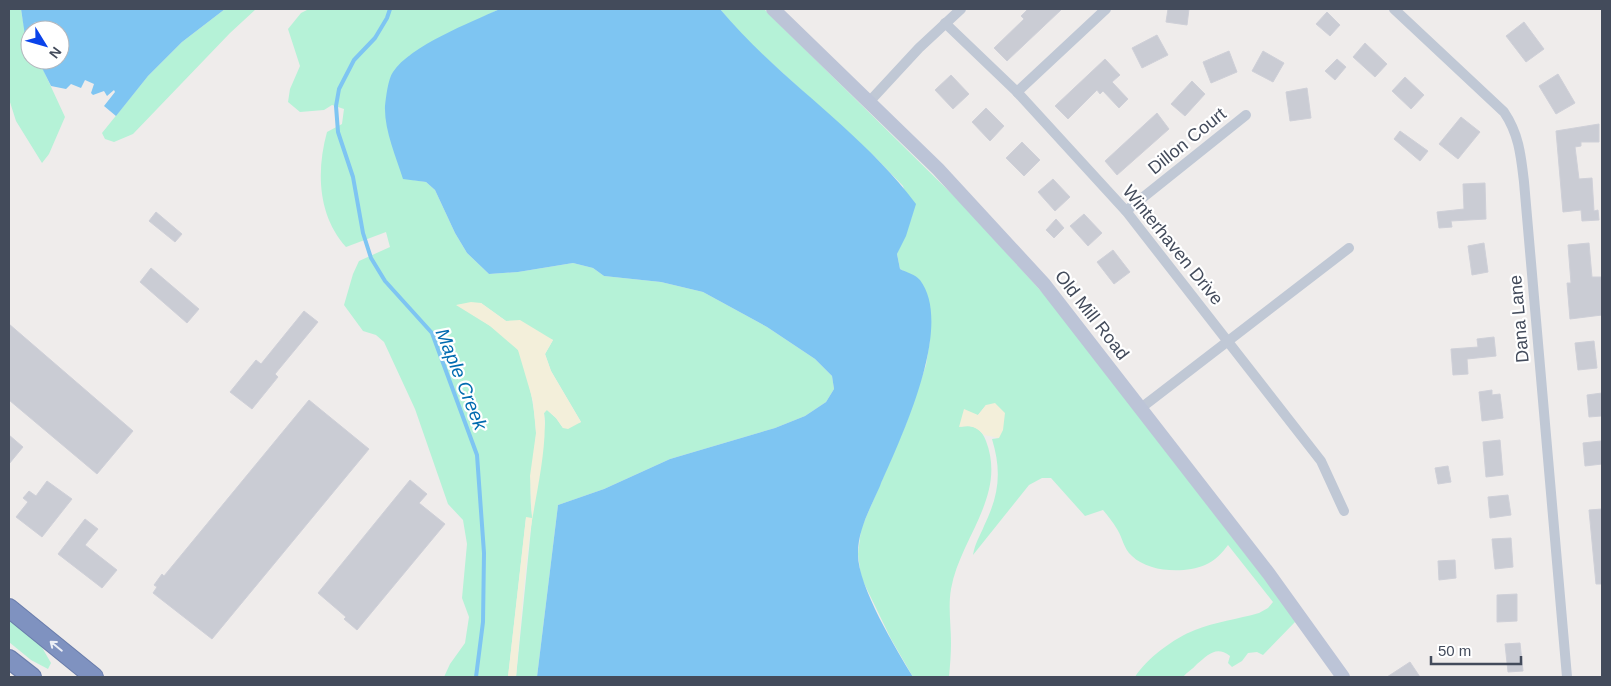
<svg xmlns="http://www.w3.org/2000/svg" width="1611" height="686" viewBox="0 0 1611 686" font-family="Arial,sans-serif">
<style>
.green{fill:#b5f2d7;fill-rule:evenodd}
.sand{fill:#f3efda}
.water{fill:#7ec5f2}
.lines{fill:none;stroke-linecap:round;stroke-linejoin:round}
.stream{stroke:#7ec5f2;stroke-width:4}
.building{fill:#caccd4;stroke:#cfd0d8}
.highway-casing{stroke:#6a7dab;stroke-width:20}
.street{stroke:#c0c8d5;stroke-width:10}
.secondary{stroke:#bcc4d7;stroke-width:14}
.highway{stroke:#7f92c0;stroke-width:18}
.oneway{stroke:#eceff6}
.labels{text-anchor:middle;stroke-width:4.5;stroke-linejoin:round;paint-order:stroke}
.street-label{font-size:18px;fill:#434b5b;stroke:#fff}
.water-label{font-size:19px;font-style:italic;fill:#016bb0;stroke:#fff}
</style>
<rect width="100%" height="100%" fill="#efeceb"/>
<g class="green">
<path d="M9,9h12c2,17 9,34 9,51h8l2,3 25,54 -16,37 -7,9 -26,-42 -7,-22z"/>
<path d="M225,9h31l-26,24 -97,101 -19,8 -9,-3 -3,-6 46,-57 34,-34z"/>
<path d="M309,9h191l-49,23 -42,24 4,124 13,2 9,8 20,43 12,20 22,21 29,-2 55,-9 20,5 11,8 57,6 42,10 64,35 48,32 17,17 2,13 -8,13 -21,14 -30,12 -105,31 -66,30 -46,16 -21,172h-21l16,-158 -6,-1 -18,159h-64l6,-13 15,-21 4,-26 -7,-19 5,-54 -4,-24 -15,-16 -33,-95 -31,-67 -8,-7 -13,-4 -19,-26 9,-31 6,-13 31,-14 -4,-15 -40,15c-28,-31 -30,-75 -19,-115l15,-8 2,-15 -12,-4 -8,5 -24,2 -12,-10 2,-13 10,-23 -12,-37 13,-16zM481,303l25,18 47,19 -8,14 6,17 30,51 -18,6 -7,-10 -10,-9 -2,4 1,10 -13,92c-4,-27 1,-52 4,-79 1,-16 -9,-73 -18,-86 -9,-14 -46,-36 -61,-45z"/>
<path d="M720,9h44l200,197 85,94 245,317 1,5 -32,33 -6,-3 -9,1 -6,8 -10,6 -4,-4 2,-7c-14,-11 -22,-1 -33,8 -4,5 -10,8 -14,13h-48c11,-18 39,-39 60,-47 20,-8 43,-11 64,-17l9,-5 5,-6 -45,-57c-6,8 -13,16 -23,20 -21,9 -57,7 -73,-9 -9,-8 -9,-18 -15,-27 -4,-7 -9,-13 -14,-19l-18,6 -34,-38h-9l-13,7 -56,70c2,-12 7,-19 11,-29 15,-31 18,-54 8,-87l7,-1 -13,-33 -8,10 -18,12c13,-3 21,1 26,14 21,55 -26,97 -35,148 -3,18 0,36 0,54 0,11 -1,23 -2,34h-36l-22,-38 -30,-62 -3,-23 3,-25 45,-105 20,-59 4,-25 -11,-61 -19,-10 -3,-15 15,-38 -9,-30 -29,-30 -131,-119z"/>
<path d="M9,617l31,27 11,19 -3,6 -17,-9 -22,-18z"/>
</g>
<g class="sand">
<path d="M471,302l10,1 25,18 14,-1 33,20 -8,14 6,17 30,51 -13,7 -5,-1 -7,-10 -9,-8 -3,3c4,33 -9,86 -14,120 -6,48 -10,96 -14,144h-8l18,-160 6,1 -2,-42 6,-43 -3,-32 -15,-51 -28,-24 -34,-21z"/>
<path d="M995,403l10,10 -2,17 -4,8 -15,-3c-8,-9 -14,-10 -25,-8l5,-18 14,6 8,-10z"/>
</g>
<g class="water">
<path d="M21,9h204l-43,33 -34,34 -32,40 -12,-10 11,-14 -1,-2 -7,6 -3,-5 -11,4 -2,-2 3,-9 -9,-4 -4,8 -10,-4 -5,5 -15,-3 -13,-26h22v-30h-30v18l-4,-6z"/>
<path d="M500,9h220c59,71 141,121 196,195l-10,32 -9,18 3,15c6,3 16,6 20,11 35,46 -20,160 -40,206 -9,21 -22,43 -22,67 -1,32 38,96 55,124h-376l21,-172 46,-16 66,-30 105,-31 30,-12 21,-14 8,-13 -2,-13 -17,-17 -48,-32 -64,-35 -42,-10 -57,-6 -11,-8 -20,-5 -55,9 -29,2 -22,-21 -12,-20 -20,-43 -9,-8 -23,-3c-7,-22 -19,-49 -18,-73 1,-9 3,-27 8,-34 17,-26 78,-50 107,-63z"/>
</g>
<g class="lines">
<path class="stream" d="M390,9l-3,9 -12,20 -21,22 -15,29 -3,17 2,26 15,45 10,56 8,25 14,23 47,52 45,122 7,98 -1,69 -7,55"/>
</g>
<g class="building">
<path d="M1028,9h34l-55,52 -13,-13 30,-29 -3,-3z"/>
<path d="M1168,9h21l-2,16 -21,-3z"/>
<path d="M1327,12l13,13 -10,11 -14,-12z"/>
<path d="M1524,22l20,27 -18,13 -20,-26z"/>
<path d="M1157,35l11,20 -26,13 -10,-20z"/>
<path d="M1365,43l22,21 -12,13 -22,-20z"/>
<path d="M1229,51l8,21 -26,11 -8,-21z"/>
<path d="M1263,51l21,12 -11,19 -21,-11z"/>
<path d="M1105,59l15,16 -8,7 16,17 -9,9 -16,-17 -3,3 -3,-4 -29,29 -13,-13z"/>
<path d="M1337,59l9,8 -11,13 -10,-9z"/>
<path d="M1558,74l17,29 -19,11 -17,-28z"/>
<path d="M951,75l18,19 -16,15 -18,-19z"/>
<path d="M1405,77l19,18 -13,14 -19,-18z"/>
<path d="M1192,81l13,13 -20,22 -14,-12z"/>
<path d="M1307,88l4,30 -21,3 -4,-29z"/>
<path d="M986,108l18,18 -14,15 -18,-19z"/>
<path d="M1157,113l12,16 -52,46 -12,-14z"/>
<path d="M1461,117l19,15 -22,27 -19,-15z"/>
<path d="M1599,124v18h-18v4l-6,1 4,32 13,-1 2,33 4,-1 1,10 -17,1 -1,-11 -18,2 -7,-81z"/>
<path d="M1400,131l28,20 -8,10 -26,-22z"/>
<path d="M1022,142l18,18 -16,16 -18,-18z"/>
<path d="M1053,179l17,18 -15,14 -17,-19z"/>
<path d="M1485,183l1,36 -35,2 1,6 -13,1 -2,-16 27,-3 -1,-25z"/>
<path d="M156,212l26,22 -7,8 -26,-21z"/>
<path d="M1084,214l18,19 -14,13 -18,-20z"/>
<path d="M1056,219l8,9 -10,10 -8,-8z"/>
<path d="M1484,243l4,29 -16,3 -4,-29z"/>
<path d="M1589,243l3,34h10v38l-32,4 -3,-36h4l-3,-38z"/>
<path d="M1113,250l17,22 -16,12 -17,-22z"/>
<path d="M151,268l48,41 -12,14 -47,-41z"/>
<path d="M304,311l14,11 -43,52 3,3 -26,32 -22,-17 26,-32 5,4z"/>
<path d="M9,324l124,107 -36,43 -88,-74z"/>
<path d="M1494,337l2,19 -29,3 1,15 -15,1 -2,-26 27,-2 -1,-8z"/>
<path d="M1594,341l3,27 -19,2 -3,-27z"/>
<path d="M1492,390v5l8,-1 3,24 -21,3 -3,-29z"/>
<path d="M1602,393l-1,23 -12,1 -2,-22z"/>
<path d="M309,400l60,49 -157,190 -59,-46 4,-6 -3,-2 8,-11 2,2z"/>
<path d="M9,435l14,12 -14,17z"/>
<path d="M1500,440l3,35 -17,2 -3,-35z"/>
<path d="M1601,441l1,23 -17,2 -2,-23z"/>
<path d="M1448,466l3,16 -13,2 -3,-16z"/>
<path d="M410,480l17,14 -8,9 26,21 -88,106 -13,-11 2,-2 -28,-24z"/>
<path d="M47,481l25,18 -30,38 -26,-20 12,-15 -5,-4 6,-7 7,5z"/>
<path d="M1508,495l3,20 -21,3 -2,-21z"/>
<path d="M1602,509v75h-6l-7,-74z"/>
<path d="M85,519l13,10 -13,16 32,25 -15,18 -44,-34z"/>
<path d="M1511,538l2,29 -18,2 -3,-30z"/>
<path d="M1455,560l1,18 -17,2 -1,-19z"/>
<path d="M1517,594v27l-20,1v-27z"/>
<path d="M1520,643l3,28 -15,1 -3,-28z"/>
<path d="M1410,662l10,15h-33z"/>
</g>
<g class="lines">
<g class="highway-casing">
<g id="highway">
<path d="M9,608l85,69"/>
<path d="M9,659l23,18"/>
</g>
</g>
<g class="street">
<path d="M1394,9l110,103c15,22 17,44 20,70l43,495"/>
<path d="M945,23l72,69 109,119 195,250 23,50"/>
<path d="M1017,92l89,-83"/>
<path d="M869,102l50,-54 42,-39"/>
<path d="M1126,211l120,-96"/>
<path d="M1141,408l208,-160"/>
</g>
<path class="secondary" d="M773,9l165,160 106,115 225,290 74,103"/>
<use href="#highway" class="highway"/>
</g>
<defs><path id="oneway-shaft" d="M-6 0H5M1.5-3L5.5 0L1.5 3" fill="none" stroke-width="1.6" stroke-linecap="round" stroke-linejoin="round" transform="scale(1.25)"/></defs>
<use class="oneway" href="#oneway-shaft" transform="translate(56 646) rotate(-141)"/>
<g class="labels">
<g class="street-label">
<text transform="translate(1187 141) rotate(-39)" y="6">Dillon Court</text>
<text transform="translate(1173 245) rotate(51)" y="6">Winterhaven Drive</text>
<text transform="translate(1092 315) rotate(52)" y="6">Old Mill Road</text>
<text transform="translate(1519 319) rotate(-95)" y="6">Dana Lane</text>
</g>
<g class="water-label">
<text transform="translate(462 379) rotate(68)" y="7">Maple Creek</text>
</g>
</g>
<rect width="1611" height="686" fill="none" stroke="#434b5b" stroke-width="20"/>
<g transform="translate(45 45) rotate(127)"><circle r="24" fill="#ffffff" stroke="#b4b7bd"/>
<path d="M0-4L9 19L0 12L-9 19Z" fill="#0a43ea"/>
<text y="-8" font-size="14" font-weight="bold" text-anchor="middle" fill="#434b5b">N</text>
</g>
<path d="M1431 656v8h90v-8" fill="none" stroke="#434b5b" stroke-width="2.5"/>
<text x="1438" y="656" font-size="15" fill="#434b5b" stroke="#ffffff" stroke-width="4" paint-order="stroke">50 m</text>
</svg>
